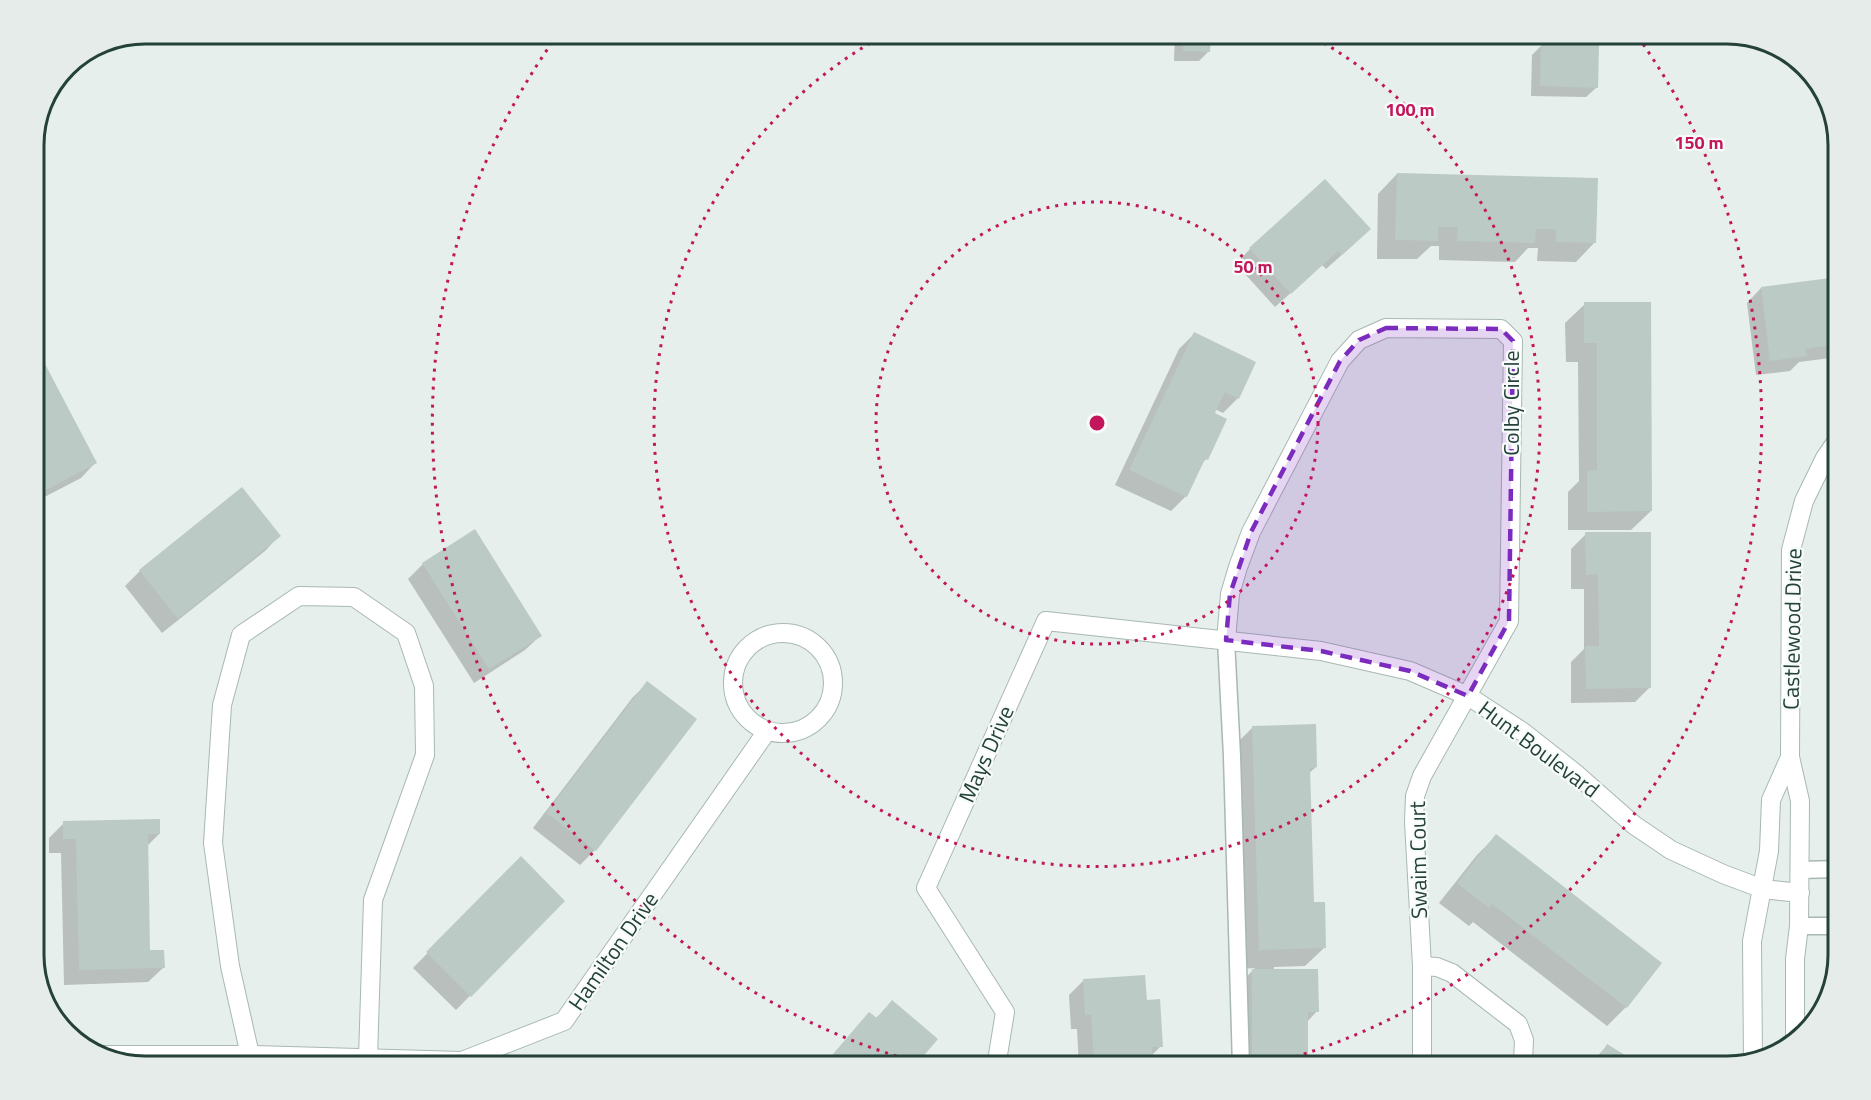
<svg xmlns="http://www.w3.org/2000/svg" width="1871" height="1100" viewBox="0 0 1871 1100" font-family="'Titillium Web',sans-serif">
<style>
.shadow{fill:#0003}
.building{fill:#bbcac4}
.lines{fill:none;stroke-linecap:round;stroke-linejoin:round}
.service-casing{stroke:#a8b8b2;stroke-width:19}
.minor-casing{stroke:#a8b8b2;stroke-width:20}
.service{stroke:#fff;stroke-width:16}
.minor{stroke:#fff;stroke-width:18}
.marked{fill:#7b2cbf;fill-opacity:0.2;stroke:#7b2cbf;stroke-width:4.5;stroke-dasharray:12 8;stroke-linejoin:round}
.ring{fill:none;stroke:#c2185b;stroke-width:3;stroke-dasharray:3 6}
.labels{text-anchor:middle;stroke-width:4.5;stroke-linejoin:round;paint-order:stroke}
.street-label{font-size:22px;fill:#24423a;stroke:#f7fbf9}
.rim{fill:none;stroke:#24423a;stroke-width:3}
.centre{fill:#c2185b;stroke:#f7fbf9;stroke-width:3}
.ring-label{font-size:18px;text-anchor:middle;font-weight:bold;fill:#c2185b;stroke:#f7fbf9;stroke-width:4.5;stroke-linejoin:round;paint-order:stroke}
</style>
<rect width="100%" height="100%" fill="#e6efeb"/>
<g class="shadow">
<path d="M1175,33h35l-1,18 -10,10h-25z"/>
<path d="M1542,45l54,43 -10,9 -55,-1 1,-41z"/>
<path d="M1397,174l200,5 -2,63 -19,20 -39,-1 1,-13h-10l-13,14 -76,-2v-14h-8l-14,13h-40l1,-65z"/>
<path d="M1354,244l-28,25 -4,-4 -47,42 -39,-43 14,-15z"/>
<path d="M1838,279v78l-39,5 -9,9 -34,4 -9,-72 14,-15z"/>
<path d="M1585,304l66,207 -20,19h-63v-38l11,-11 -1,-119h-12l-1,-39z"/>
<path d="M1194,334l60,29 -16,35 -15,15 -8,-4 -9,50 -6,7 -14,30 -15,15 -56,-26 64,-136z"/>
<path d="M33,344l62,119 -14,15 -48,25z"/>
<path d="M1586,534l64,153 -15,15 -64,1v-41l13,-13v-60h-13v-40z"/>
<path d="M279,536l-14,15 -103,82 -37,-47 15,-15z"/>
<path d="M423,564l117,72 -15,14 -51,33 -66,-104z"/>
<path d="M648,683l-53,167 -15,15 -47,-37 100,-131z"/>
<path d="M1252,728l64,39 -8,7 4,130 13,43 -20,19 -31,1v3l43,41 -10,11v45h-73v-77l21,-22 -15,1 -7,-222z"/>
<path d="M64,823l95,11 -12,12 2,106 14,16 -15,14 -84,3 -3,-132h-12v-15z"/>
<path d="M1496,836l130,171 -19,19 -134,-104 -4,4 -30,-23 38,-48z"/>
<path d="M521,858l42,43 -107,109 -43,-42z"/>
<path d="M1084,980l61,22 16,44 -10,10 1,11h-73l-2,-38h-6l-2,-34z"/>
<path d="M892,1002l20,65h-90l47,-53 6,5z"/>
<path d="M1608,1045l33,22h-54z"/>
</g>
<g class="building">
<path d="M1184,33h27l-1,19 -27,-1z"/>
<path d="M1541,43l58,2 -1,43 -58,-2z"/>
<path d="M1397,173l201,5 -2,65 -40,-1v-13h-20l-1,14 -78,-2 1,-14h-20v14l-43,-1z"/>
<path d="M1325,179l46,50 -29,26 -4,-4 -47,43 -42,-46z"/>
<path d="M1838,277v67l-33,5 2,7 -37,5 -9,-74z"/>
<path d="M1584,302h67l1,209 -65,1v-41l10,-1v-127h-13z"/>
<path d="M1194,332l62,30 -17,37 -14,-7 -10,21 12,6 -19,41 -3,-1 -18,38 -58,-27z"/>
<path d="M33,341l64,122 -51,27 -13,-24z"/>
<path d="M242,487l39,49 -103,83 -39,-49z"/>
<path d="M475,529l67,107 -53,33 -67,-106z"/>
<path d="M1585,532h66v156l-65,1 -1,-43h14l-1,-72 -12,1z"/>
<path d="M647,681l50,38 -101,132 -50,-38z"/>
<path d="M1316,724l1,43 -7,1 4,134h11l1,46 -67,2 -7,-224z"/>
<path d="M160,819v15h-12l2,116h14l1,18 -86,2 -3,-131h-13v-18z"/>
<path d="M1496,834l166,129 -35,45 -135,-104 -3,4 -32,-25z"/>
<path d="M521,856l44,45 -94,96 -45,-45z"/>
<path d="M1252,969h66l1,43h-11v55h-56z"/>
<path d="M1145,975l2,25 13,-1 3,48h-11l1,20h-59l-3,-52h-6l-2,-36z"/>
<path d="M892,1000l46,39 -24,28h-92l47,-55 8,6z"/>
<path d="M1607,1044l37,23h-51z"/>
</g>
<g class="lines">
<g class="service-casing">
<g id="service">
<path d="M1226,640l6,116 9,311"/>
<path d="M1800,870l38,-1"/>
<path d="M1799,926h39"/>
</g>
</g>
<g class="minor-casing">
<g id="minor">
<circle cx="783" cy="683" r="50"/>
<path d="M1226,640l4,-46 8,-27 13,-35 89,-171 19,-21 27,-12 115,1 12,12 -4,280 -87,155 -7,20 -1,26 8,144v101"/>
<path d="M1422,966l15,1 15,6 66,51 6,16 -1,21 -4,6"/>
<path d="M1795,1039v-80l4,-33 1,-125 -10,-44 1,-207 13,-49 21,-43 13,-19"/>
<path d="M100,1055h150l212,6 102,-40 203,-290"/>
<path d="M250,1055l-20,-89 -17,-123 9,-138 19,-70 58,-39 55,1 52,36 18,53 1,69 -52,145 -5,158"/>
<path d="M1753,1060l-1,-119 17,-90 2,-51 19,-43"/>
<path d="M996,1067l9,-55 -79,-124 120,-267 275,30 89,20 58,25 55,36 52,41 59,52 37,25 52,24 40,15 37,4"/>
</g>
</g>
<use href="#service" class="service"/>
<use href="#minor" class="minor"/>
</g>
<path class="marked" d="M1386,328l115,1 12,12 -4,280 -41,75 -58,-25 -89,-20 -95,-11 4,-46 21,-62 89,-171 19,-21z"/>
<g class="ring">
<circle cx="1097" cy="423" r="221"/>
<path d="M1308 34A443 443 0 1 1 886 34"/>
<path d="M931 1066A664 664 0 0 1 556 37M1638 37A664 664 0 0 1 1263 1066"/>
</g>
<g class="labels">
<g class="street-label">
<text transform="translate(1511 403) rotate(-90)" y="8">Colby Circle</text>
<text transform="translate(1792 629) rotate(-89)" y="8">Castlewood Drive</text>
<text transform="translate(1539 749) rotate(37)" y="8">Hunt Boulevard</text>
<text transform="translate(986 754) rotate(-66)" y="8">Mays Drive</text>
<text transform="translate(1418 860) rotate(-91)" y="8">Swaim Court</text>
<text transform="translate(613 951) rotate(-55)" y="8">Hamilton Drive</text>
</g>
</g>
<path d="M0 0H1871V1100H0ZM145 44H1727A101 101 0 0 1 1828 145V955A101 101 0 0 1 1727 1056H145A101 101 0 0 1 44 955V145A101 101 0 0 1 145 44Z" fill="#e6ecea" fill-rule="evenodd"/>
<path class="rim" d="M145 44H1727A101 101 0 0 1 1828 145V955A101 101 0 0 1 1727 1056H145A101 101 0 0 1 44 955V145A101 101 0 0 1 145 44Z"/>
<circle cx="1097" cy="423" r="9" class="centre"/>
<g class="ring-label">
<text x="1410" y="116">100 m</text>
<text x="1699" y="149">150 m</text>
<text x="1253" y="273">50 m</text>
</g>
</svg>
